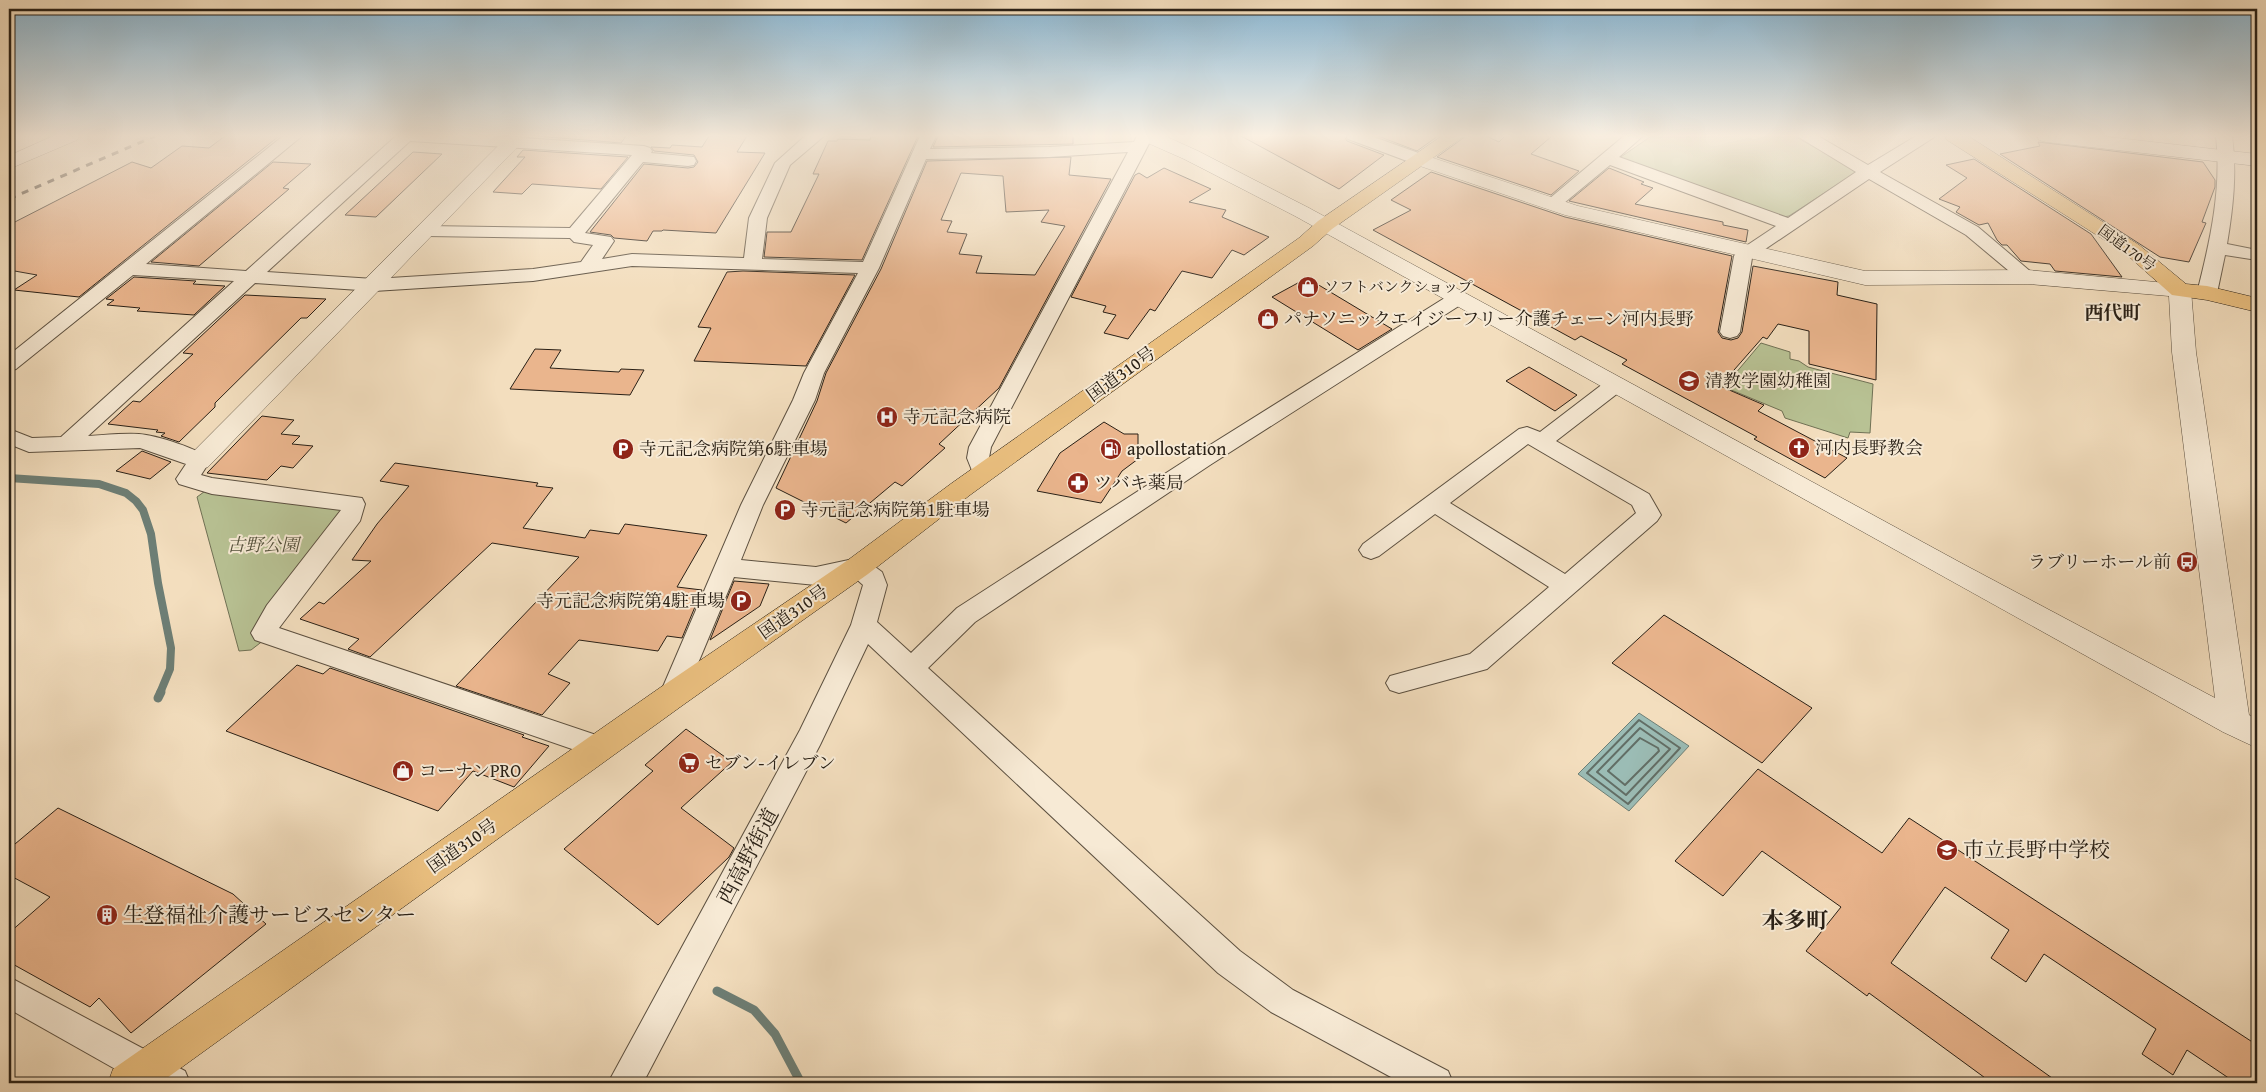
<svg xmlns="http://www.w3.org/2000/svg" width="2266" height="1092" viewBox="0 0 2266 1092" font-family="'Gentium Book Plus','Noto Serif JP',serif">
<style>
.green{fill:#b8c294;stroke:#707155}
.water{fill:#9bbcb5;stroke:#6d7e75}
.lines{fill:none;stroke-linecap:round;stroke-linejoin:round}
.shore{stroke:#626e66;stroke-width:2}
.stream-far1{stroke:#6d7e75;stroke-width:8}
.stream{stroke:#6d7e75;stroke-width:9}
.building{fill:#eab58d;stroke:#292016;fill-rule:evenodd}
.minor-casing{stroke:#5c5040;stroke-width:2}
.tertiary-casing{stroke:#5c5040;stroke-width:1}
.secondary-casing{stroke:#292016;stroke-width:1}
.trunk-casing{stroke:#292016;stroke-width:1}
.minor{fill:#f7ead5;fill-rule:evenodd}
.tertiary{fill:#f7ead5;fill-rule:evenodd}
.secondary{fill:#f7ead5;fill-rule:evenodd}
.trunk{fill:#eabf7f;fill-rule:evenodd}
.rail{stroke:#292016;stroke-width:3;stroke-dasharray:7 7;stroke-linecap:butt}
.labels{text-anchor:middle;stroke-width:4;stroke-linejoin:round;paint-order:stroke}
.far-street-label{font-size:15px;fill:#292016;stroke:#f7ead5}
.far-poi-label{font-size:15px;fill:#292016;stroke:#f7ead5;text-anchor:start}
.poi-label{font-size:18px;fill:#292016;stroke:#f7ead5;text-anchor:start}
.street-label{font-size:18px;fill:#292016;stroke:#f7ead5}
.park-label{font-size:18px;font-style:italic;fill:#54513c;stroke:#f7ead5}
.neighbourhood-label{font-size:19px;font-weight:bold;fill:#292016;stroke:#f7ead5}
.near-poi-label{font-size:21px;fill:#292016;stroke:#f7ead5;text-anchor:start}
.near-street-label{font-size:21px;fill:#292016;stroke:#f7ead5}
.near-neighbourhood-label{font-size:22px;font-weight:bold;fill:#292016;stroke:#f7ead5}
</style>
<rect width="100%" height="100%" fill="#f3debe"/>
<filter id="stains"><feTurbulence type="fractalNoise" baseFrequency=".004" numOctaves="4"/><feColorMatrix values="0 0 0 0 .2 0 0 0 0 .09 0 0 0 0 .02 0 0 0 .5 -.17"/></filter>
<radialGradient id="worn" r=".72"><stop offset=".6" stop-color="#630" stop-opacity="0"/><stop offset="1" stop-color="#630" stop-opacity=".3"/></radialGradient>
<g class="green">
<path d="M1794,136l64,35 -69,45 -6,1 -168,-56 35,-24z"/>
<path d="M1761,343l29,9v7l9,2 9,6 65,17 -3,49 -20,-1 -2,6 -63,-20 -3,-7 -58,-24z"/>
<path d="M212,486l142,18 -90,136 -13,10 -12,1 -42,-154z"/>
</g>
<path class="water" d="M1639,713l50,33 -60,65 -51,-37z"/>
<g class="lines">
<g class="shore">
<path d="M1639,720l41,28 -52,56 -41,-31z"/>
<path d="M1640,728l30,21 -44,46 -29,-23z"/>
<path d="M1640,738l18,10 1,3 -34,34 -17,-14z"/>
</g>
<path class="stream-far1" d="M9,478l90,6 27,9 10,8 7,9 8,24 7,49 13,65 -1,21 -10,24"/>
<g class="stream">
<path d="M158,698l3,-6"/>
<path d="M717,991l37,19 21,24 26,49"/>
</g>
</g>
<g class="building">
<path d="M225,136h54l-200,161 -65,-7 23,-15 -28,-5v-45l123,-63 19,6 31,-22 27,2z"/>
<path d="M536,136h90l-5,7z"/>
<path d="M709,136h38l-10,16 28,1 -49,80 -53,-3 -1,1h-9l-6,10 -33,-3 -3,-3 -21,-3 54,-68 44,4 6,-1 4,-5 -4,-7 -40,-4 -3,-4 19,1 2,-3 30,2z"/>
<path d="M871,136h47l-56,124 -98,-3 3,-25h24l28,-58h-6l15,-33h9l1,-2 32,1z"/>
<path d="M938,136h135v8l-140,3z"/>
<path d="M1241,136h103l3,5 37,14 -45,34z"/>
<path d="M1378,136h60l-21,15z"/>
<path d="M1466,136h20l13,6 6,-6h47l-21,18 48,17 -28,24 -114,-38z"/>
<path d="M2038,142l165,20 12,18v7l-13,35 4,1 -17,39 -29,-5 -160,-103 40,-8z"/>
<path d="M523,150l105,7 -27,32 -69,-5 -10,10 -29,-2 32,-35h-8z"/>
<path d="M413,152l29,2 -66,63 -31,-2z"/>
<path d="M1071,157l-2,18 42,4 -112,209 -60,56 6,4 -43,38 -7,-4 -49,41 -70,-35 41,-87 9,-28 55,-104 46,-108zM961,173l42,3 3,36 43,-2 -8,12 24,4 -30,49 -59,-2 6,-17 -23,-2 8,-20 -20,-2 5,-11 -11,-1z"/>
<path d="M1974,159l117,75 31,43 -67,-6 -5,-7 -29,-3 -14,-16h-5l-5,-5 -9,-17 -9,2 -23,-13 4,-5 -21,-8 28,-21 -21,-13z"/>
<path d="M273,162l38,2 -28,24 6,1 -90,77 -48,-4z"/>
<path d="M1164,168l47,21 -22,13 37,8 -4,7 47,20 -25,18 -12,-5 -20,28 -30,-7 -27,40 -5,-2 -22,30 -24,-6 12,-18 -13,-3 3,-6 -35,-9 64,-122 4,-2 8,5z"/>
<path d="M1609,168l35,14 -3,2 12,4 -18,16 88,18v3l25,5 -2,12 -177,-41z"/>
<path d="M1431,172l134,45 167,39 -14,76 4,6 9,2 7,-2 4,-6 11,-66 85,16 -1,13 40,9 -1,76 -67,-16v-33l-31,-7 -11,15 -4,-2 -43,49 44,19 -6,6 89,47 -22,20 -71,-39 3,-2 -135,-73 5,-4 -46,-24 -6,4 -202,-110 38,-20 -20,-10z"/>
<path d="M743,271l112,4 -49,91 -112,-5 17,-33 -13,-1 29,-55z"/>
<path d="M134,277l62,4 -3,3 32,2 -31,29 -57,-4 3,-3 -33,-3 7,-5 -8,-1z"/>
<path d="M1307,278l85,51 -34,21 -86,-53z"/>
<path d="M245,295l81,4 -19,19h-6l-86,85v4l-36,35 -18,-6 4,-3 -9,-1 2,-2 -50,-6 25,-23 7,1 53,-48 -10,-1z"/>
<path d="M535,349l26,1 -11,18 69,4 2,-3 23,1 -14,25 -120,-6z"/>
<path d="M1529,367l48,28 -22,16 -49,-30z"/>
<path d="M262,416l32,4 -13,14 19,2 -8,8 21,2 -20,22 -12,-2 -14,14 -60,-7z"/>
<path d="M1104,422l20,12h14v25l-16,12 -21,32 -64,-12 23,-38z"/>
<path d="M142,451l29,11 -21,17 -34,-8z"/>
<path d="M395,463l143,20 -2,3 17,2 -30,40 62,10 5,-8 29,4 6,-10 82,11 -30,52 25,3 -20,48 -15,-2 -9,15 -79,-11 -31,34 22,9 -28,32 -86,-29 123,-129 -87,-14 -122,114 -22,-8 11,-10 -59,-20 19,-17 5,2 47,-43 -19,-1 25,-36 32,-38 -29,-5z"/>
<path d="M734,581l35,3 -9,22 -50,34z"/>
<path d="M1664,615l148,93 -50,55 -150,-100z"/>
<path d="M297,665l26,9 7,-6 194,67 -2,2 27,9 -35,41 -41,-16 -35,40 -212,-80z"/>
<path d="M686,729l46,33 -51,46 53,40 -5,9 -71,68 -94,-76 89,-78 -8,-6z"/>
<path d="M1758,769l124,84 27,-35 348,227v38h-21l-49,-33 -14,25 -31,-21 14,-25 -112,-75 -18,28 -35,-24 18,-28 -64,-43 -54,76 168,120h-67l-123,-90 -2,3 -61,-45 35,-44 -79,-56 -39,45 -48,-35z"/>
<path d="M58,808l175,86 33,30 -135,109 -32,-35 -9,9 -81,-45v-29l41,-36 -41,-22v-26z"/>
</g>
<g class="lines">
<g class="minor-casing">
<g id="minor">
<path d="M283,136h19l-156,128 100,7 150,-135h96l152,10 6,2 2,3 -1,2 43,4 2,4 -2,4 -6,1 -45,-4 -58,71 26,4 3,4 -12,18 30,-5 112,4 5,-40 26,-55 30,-27h19l-34,29 -23,53 -5,41 101,3 57,-126h16l-6,13 119,-2 85,-5 3,-6h16l-162,311 -2,11 5,15 -3,5 -8,3 -8,-3 -8,-20 2,-11 159,-295 -79,5 -123,2 -47,109 -55,105 -9,27 -52,105 -22,55 75,7 42,-9 9,3 15,11 5,13 -10,37 34,31 46,-45 237,-153 257,-161 7,-2 7,2 3,4 -3,4 -255,163 -235,157 -47,46 312,283 53,39 155,81 5,12h-51l-131,-71 -53,-39 -350,-329 -48,101 -177,338h-35l192,-353 51,-105 12,-40 -9,-8 -38,8 -82,-8 -53,127 -9,3 -9,-3 -4,-8 82,-191 52,-105 11,-27 54,-100 -226,-7 -99,15 -159,10 -119,-8 -167,153c17,-1 34,-3 51,-2 15,1 64,15 71,27l-9,14 11,3 150,20 3,6 -5,17 -81,107 332,112 4,8 -4,8 -10,3 -346,-119 -4,-7 16,-28 74,-95 -129,-16 -33,-10 -3,-5 10,-15 -46,-16 -111,4 -20,-8v-15l23,9 29,-1 173,-156 -101,-6 -117,94 -7,2v-16zM410,141l222,14 -62,73 -143,-2 -6,1 -3,4 3,4 6,1 143,2 4,4 19,3 -12,17 -48,7 -159,10 -107,-7z"/>
<path d="M1346,136h25l56,20 2,4 -2,4h-12l-67,-25z"/>
<path d="M1624,136h19l-24,21 169,61 68,-46 -59,-36h21l50,29 48,-29h20l-56,36 98,55 59,50 -2,4 -7,2 -7,-2 -55,-46 -97,-56 -117,79 -12,74 -3,4 -7,2 -7,-2 -3,-4 14,-76 3,-4 39,-26 -166,-61 -52,43h-12l-3,-4z"/>
<path d="M2216,136h16c5,37 1,72 -5,108l30,6v10l-32,-5 -8,38 -3,4 -7,2 -7,-2 -3,-4c13,-51 25,-104 19,-157z"/>
<path d="M1615,378l7,2 3,5 -3,5 -66,51 93,53 12,21 -4,6 -170,148 -88,24 -9,-3 -4,-7 4,-7 80,-22 79,-67 -114,-73 -56,42 -8,3 -8,-3 -4,-6 4,-6 156,-115 8,-2 13,5 68,-52zM1528,444l104,61 4,8 -71,61 -115,-71z"/>
<path d="M9,977l176,94 5,12h-50l-131,-74z"/>
</g>
</g>
<g class="tertiary-casing">
<g id="tertiary">
<path d="M53,136h26l-2,4 -68,29v-13z"/>
<path d="M508,136h20l-320,331 -9,3 -9,-3 -4,-6 4,-6z"/>
<path d="M1139,136h26l33,15 111,57 654,356 252,134 -43,-346 -3,-56 -141,-12 -163,1 -300,-70 -151,-51 -3,-4 3,-4 7,-2 157,52 287,65 163,-1 160,15 3,5 5,62 53,363 8,5v28l-34,-16 -928,-516 -111,-57 -43,-19z"/>
</g>
</g>
<g class="secondary-casing">
<path id="secondary" d="M2037,136h63l157,18v12l-211,-24 -7,-2z"/>
</g>
<g class="trunk-casing">
<g id="trunk">
<path d="M1442,136h22l-132,93 -19,17 -343,249 -102,79 -185,131 -523,378h-52l5,-14 548,-382 187,-127 104,-77 347,-245 19,-17z"/>
<path d="M1945,136h23l171,109 47,39 21,2 50,12v14l-50,-12 -35,-5 -47,-42 -178,-113z"/>
</g>
</g>
<use href="#minor" class="minor"/>
<use href="#tertiary" class="tertiary"/>
<use href="#secondary" class="secondary"/>
<use href="#trunk" class="trunk"/>
<path class="rail" d="M9,199l146,-63"/>
</g>
<linearGradient id="sky" x2="0" y2="1"><stop stop-color="#89b7d4"/><stop offset="0.47" stop-color="#faf0e2"/><stop offset="1" stop-color="#faf0e2" stop-opacity="0"/></linearGradient>
<rect width="2266" height="289" fill="url(#sky)"/>
<defs>
<g id="shop-disc" transform="scale(1.125)"><circle r="9.5" fill="#8f2418" stroke="#f7ead5"/><path d="M-5-2.5h2.3a2.7 3.5 0 0 1 5.4 0H5L5.5 6h-11ZM-1.5-2.5h3a1.5 2.3 0 0 0-3 0Z" fill="#fff"/></g>
<g id="school-disc" transform="scale(1.125)"><circle r="9.5" fill="#8f2418" stroke="#f7ead5"/><path d="M0-5L7-2L0 1L-7-2ZM-4 1L0 2.5L4 1V4Q0 6-4 4Z" fill="#fff"/></g>
<g id="hospital-disc" transform="scale(1.125)"><circle r="9.5" fill="#8f2418" stroke="#f7ead5"/><path d="M-5-5h3v3.5h4V-5h3V5h-3V1.5h-4V5h-3Z" fill="#fff"/></g>
<g id="church-disc" transform="scale(1.125)"><circle r="9.5" fill="#8f2418" stroke="#f7ead5"/><path d="M-1.2-6h2.4v3.5h3.3v2.4h-3.3V6h-2.4V-.1h-3.3v-2.4h3.3Z" fill="#fff"/></g>
<g id="parking-disc" transform="scale(1.125)"><circle r="9.5" fill="#8f2418" stroke="#f7ead5"/><path d="M-3.5-5.5H1a3.5 3.5 0 0 1 0 7H-1V5.5H-3.5ZM-1-3.4V-.6H.8a1.4 1.4 0 0 0 0-2.8Z" fill="#fff"/></g>
<g id="fuel-disc" transform="scale(1.125)"><circle r="9.5" fill="#8f2418" stroke="#f7ead5"/><path d="M-5.5-6h7V0h2V4h1.3V-2.5L3-4.5l.8-.8L6-3V5H2.5V1h-1V6h-7ZM-4.2-4.7v3.2H.2V-4.7Z" fill="#fff"/></g>
<g id="pharmacy-disc" transform="scale(1.125)"><circle r="9.5" fill="#8f2418" stroke="#f7ead5"/><path d="M-2-6h4v4h4v4h-4v4h-4v-4h-4v-4h4Z" fill="#fff"/></g>
<g id="bus-disc" transform="scale(1.125)"><circle r="9.5" fill="#8f2418" stroke="#f7ead5"/><path d="M-5-6H5V4H4V6H2V4H-2V6H-4V4H-5ZM-3.5-4V0h7V-4ZM-3.5 1.2v1.5H-2V1.2ZM2 1.2v1.5H3.5V1.2Z" fill="#fff"/></g>
<g id="supermarket-disc" transform="scale(1.125)"><circle r="9.5" fill="#8f2418" stroke="#f7ead5"/><path d="M-6-5.5h2.5l.6 2H6L4.5 2H-2.5L-4.4-4H-6ZM-1.5 3.2a1.3 1.3 0 1 0 .1 0ZM3 3.2a1.3 1.3 0 1 0 .1 0Z" fill="#fff"/></g>
<g id="building-disc" transform="scale(1.125)"><circle r="9.5" fill="#8f2418" stroke="#f7ead5"/><path d="M-4-6H4V6H1V3H-1V6H-4ZM-2.5-4.3h1.7v1.8h-1.7ZM.8-4.3h1.7v1.8H.8ZM-2.5-1h1.7V.8h-1.7ZM.8-1h1.7V.8H.8Z" fill="#fff"/></g>
</defs>
<g fill-rule="evenodd">
<use href="#shop-disc" x="1308" y="287"/>
<use href="#shop-disc" x="1268" y="319"/>
<use href="#school-disc" x="1689" y="381"/>
<use href="#hospital-disc" x="887" y="417"/>
<use href="#church-disc" x="1799" y="448"/>
<use href="#parking-disc" x="623" y="449"/>
<use href="#fuel-disc" x="1111" y="449"/>
<use href="#pharmacy-disc" x="1078" y="483"/>
<use href="#parking-disc" x="785" y="510"/>
<use href="#bus-disc" x="2187" y="562"/>
<use href="#parking-disc" x="741" y="601"/>
<use href="#supermarket-disc" x="689" y="763"/>
<use href="#shop-disc" x="403" y="771"/>
<use href="#school-disc" x="1947" y="850"/>
<use href="#building-disc" x="107" y="915"/>
</g>
<g class="labels">
<g class="far-street-label">
<text transform="translate(2127 248) rotate(36)" y="5">国道170号</text>
</g>
<g class="far-poi-label">
<text x="1324" y="292">ソフトバンクショップ</text>
</g>
<g class="poi-label">
<text x="1284" y="325">パナソニックエイジーフリー介護チェーン河内長野</text>
<text x="1705" y="387">清教学園幼稚園</text>
<text x="903" y="423">寺元記念病院</text>
<text x="1815" y="454">河内長野教会</text>
<text x="639" y="455">寺元記念病院第6駐車場</text>
<text x="1127" y="455">apollostation</text>
<text x="1094" y="489">ツバキ薬局</text>
<text x="801" y="516">寺元記念病院第1駐車場</text>
<text x="2171" y="568" text-anchor="end">ラブリーホール前</text>
<text x="725" y="607" text-anchor="end">寺元記念病院第4駐車場</text>
<text x="705" y="769">セブン-イレブン</text>
<text x="419" y="777">コーナンPRO</text>
</g>
<g class="street-label">
<text transform="translate(1121 374) rotate(-36)" y="6">国道310号</text>
<text transform="translate(793 612) rotate(-35)" y="6">国道310号</text>
<text transform="translate(462 846) rotate(-35)" y="6">国道310号</text>
</g>
<g class="park-label">
<text x="263" y="551">古野公園</text>
</g>
<g class="neighbourhood-label">
<text x="2113" y="319">西代町</text>
</g>
<g class="near-poi-label">
<text x="1963" y="857">市立長野中学校</text>
<text x="123" y="922">生登福祉介護サービスセンター</text>
</g>
<g class="near-street-label">
<text transform="translate(748 856) rotate(-62)" y="7">西高野街道</text>
</g>
<g class="near-neighbourhood-label">
<text x="1795" y="928">本多町</text>
</g>
</g>
<rect width="2266" height="1092" fill="none" stroke="#f3debe" stroke-width="30"/>
<rect x="10" y="10" width="2246" height="1072" fill="none" stroke="#292016" stroke-width="2.5"/>
<rect x="15" y="15" width="2236" height="1062" fill="none" stroke="#292016"/>
<rect width="100%" height="100%" filter="url(#stains)"/>
<rect width="100%" height="100%" fill="url(#worn)"/>
</svg>
